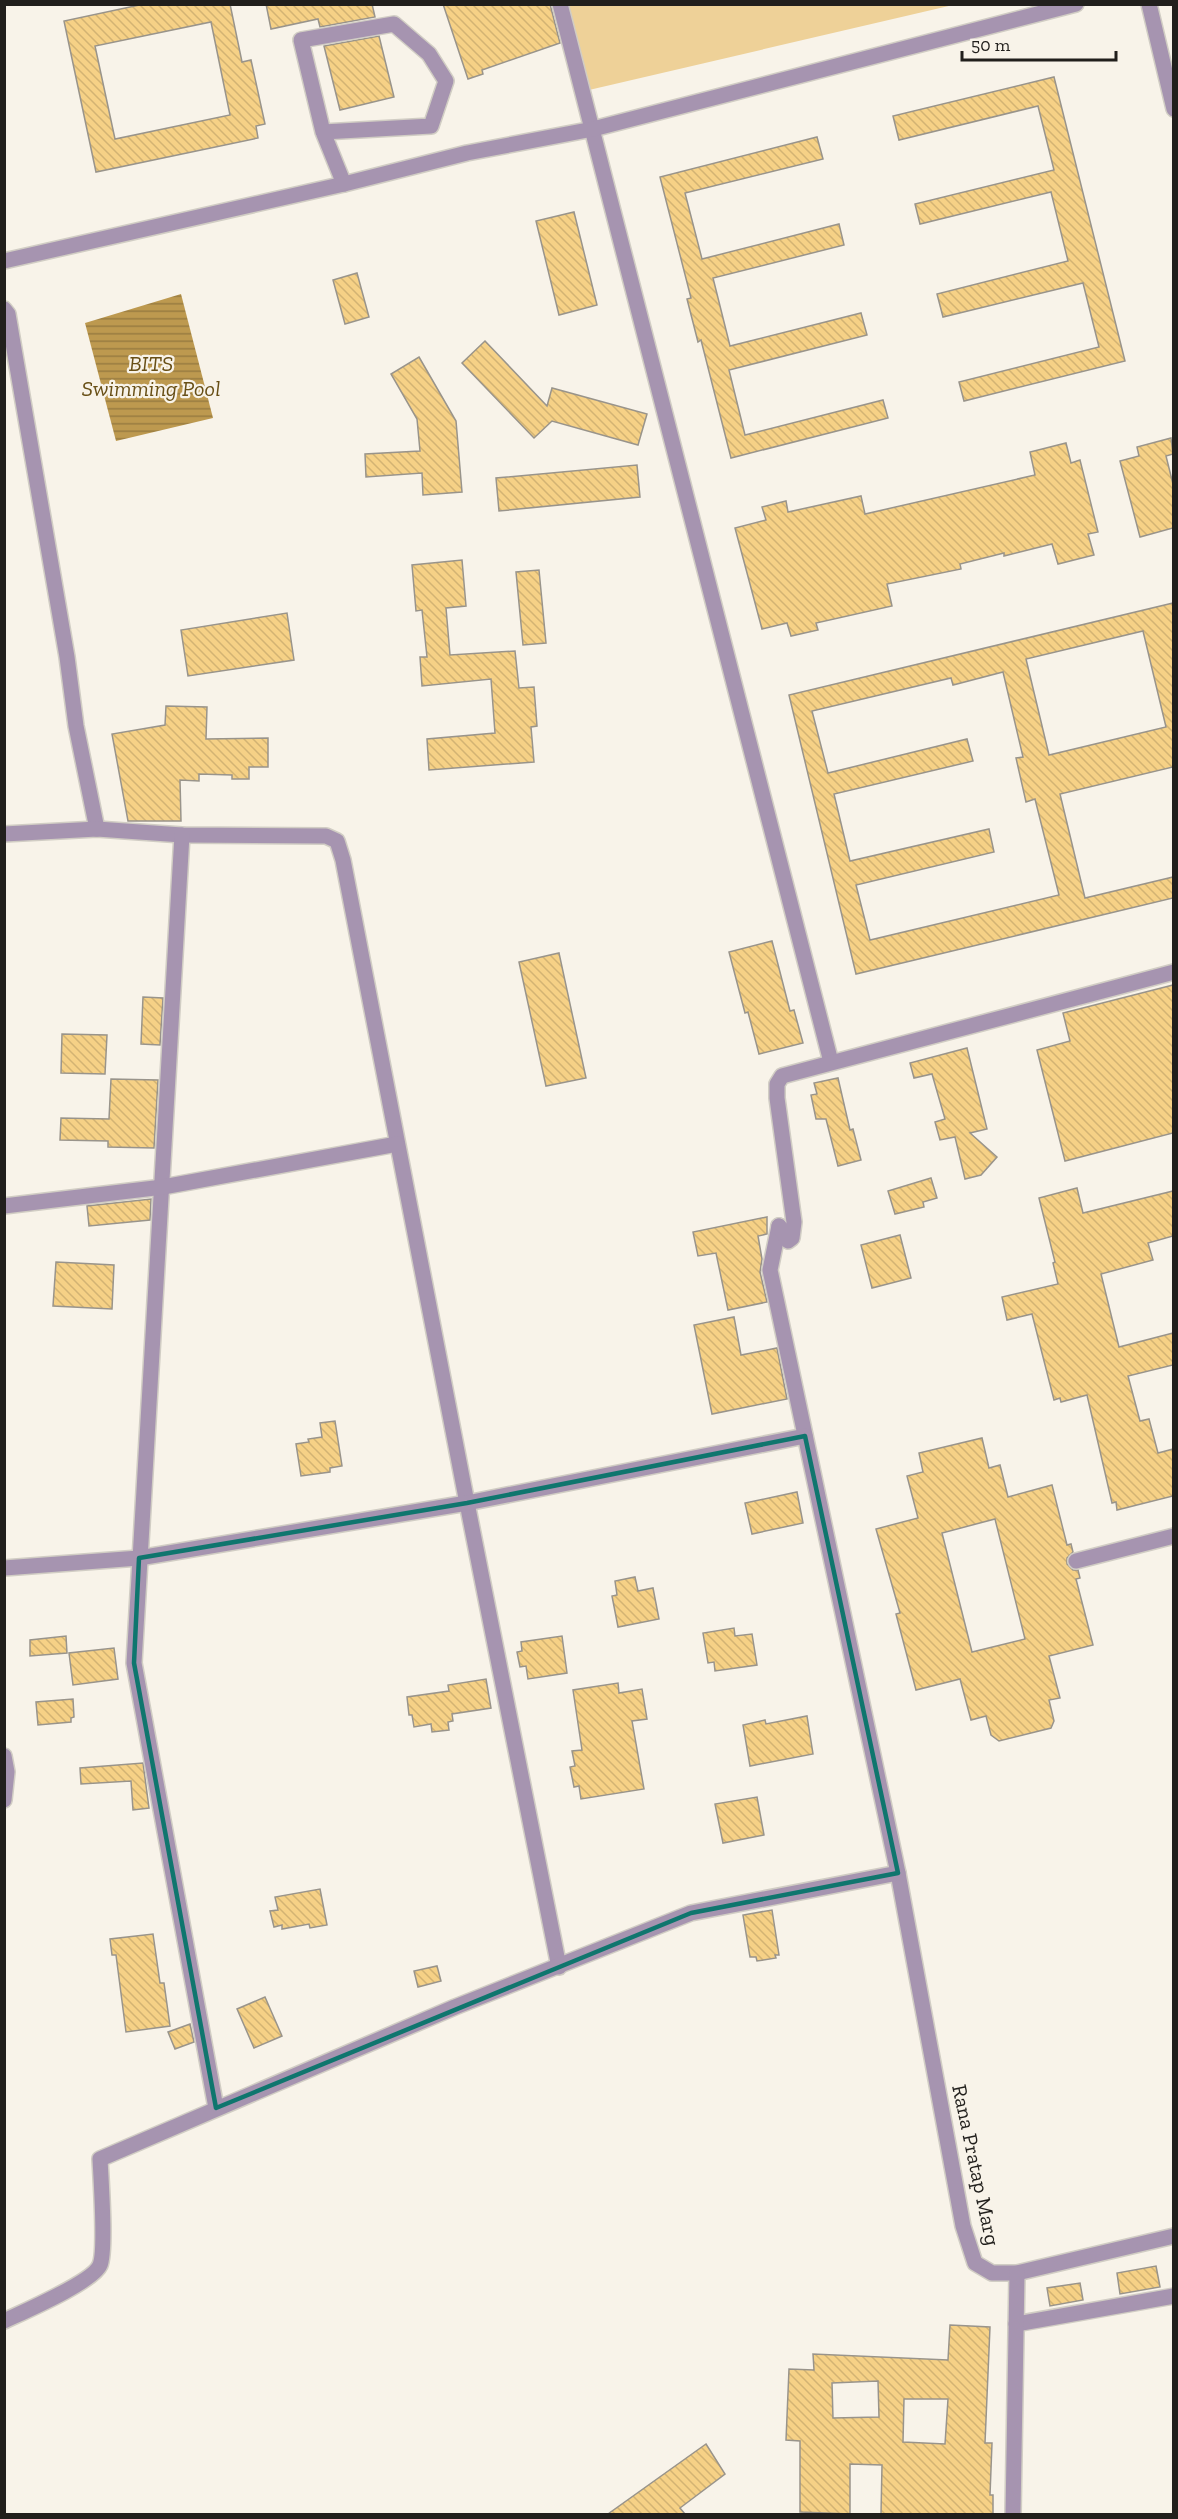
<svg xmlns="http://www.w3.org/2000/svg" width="1178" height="2519" viewBox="0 0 1178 2519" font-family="'Zilla Slab',serif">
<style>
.pitch{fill:#eed198}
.water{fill:url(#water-rules)}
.building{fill:url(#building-back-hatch);stroke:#99948b;stroke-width:1.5;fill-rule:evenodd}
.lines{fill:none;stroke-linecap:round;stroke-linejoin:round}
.minor-casing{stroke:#d1cdc4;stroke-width:18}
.minor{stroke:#a694b0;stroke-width:15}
.marked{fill:none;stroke:#0f766e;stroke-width:4.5;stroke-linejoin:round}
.labels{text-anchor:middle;stroke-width:4.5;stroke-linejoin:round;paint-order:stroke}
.street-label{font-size:21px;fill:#211f1c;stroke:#f8f3e9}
.water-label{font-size:22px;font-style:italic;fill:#684f16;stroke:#f8f3e9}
</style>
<defs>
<pattern id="water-rules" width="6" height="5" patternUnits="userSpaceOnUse" patternTransform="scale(1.5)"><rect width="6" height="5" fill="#bd994f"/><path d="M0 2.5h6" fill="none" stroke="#997c41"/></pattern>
<pattern id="building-back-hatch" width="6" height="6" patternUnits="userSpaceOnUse" patternTransform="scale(1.5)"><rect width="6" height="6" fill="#f6d186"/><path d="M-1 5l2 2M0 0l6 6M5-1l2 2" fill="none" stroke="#d3b373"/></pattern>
</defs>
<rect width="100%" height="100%" fill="#f8f3e9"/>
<path class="pitch" d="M567,4l386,1 -364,85z"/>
<path class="water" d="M181,294l32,124 -97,23 -31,-118z"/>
<g class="building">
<path d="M144,4h86l12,58 9,-2 14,64 -9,2 2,12 -162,34 -32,-151zM211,22l19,93 -115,24 -20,-93z"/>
<path d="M266,4h106l3,13 -55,10 -2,-8 -47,10z"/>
<path d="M443,4h107l10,39 -78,27 1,4 -15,5z"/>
<path d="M379,36l15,61 -54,13 -16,-64z"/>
<path d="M1054,77l71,284 -161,40 -5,-19 140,-35 -16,-64 -140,34 -6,-23 131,-33 -17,-69 -131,32 -5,-20 139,-34 -16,-64 -139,34 -6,-24z"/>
<path d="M817,137l6,22 -138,34 17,66 137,-35 5,21 -131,33 17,68 131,-33 6,22 -138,35 16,65 138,-35 5,18 -157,40 -30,-118 -3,2 -11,-43 4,-1 -31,-121z"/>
<path d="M574,212l23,93 -38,10 -23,-94z"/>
<path d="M357,273l12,44 -24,7 -12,-44z"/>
<path d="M485,341l62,65 5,-18 95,26 -9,31 -86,-24 -18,17 -72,-75z"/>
<path d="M419,357l37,64 6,71 -39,3 -1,-22 -56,4 -1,-23 55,-3 -3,-32 -26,-45z"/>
<path d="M1171,438l2,16 -7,2 7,28v44l-33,9 -20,-76 19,-5 -2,-9z"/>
<path d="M1066,443l5,20 9,-3 18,72 -10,2 6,21 -36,9 -6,-20 -48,12v-3l-44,11 1,5 -74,15 5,22 -76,17 2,7 -27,6 -4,-13 -25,6 -27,-101 31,-8 -4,-13 24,-6 2,11 73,-16 4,18 170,-39 -5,-23z"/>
<path d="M637,465l3,32 -141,14 -3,-33z"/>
<path d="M462,560l4,46 -20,2 4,47 65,-4 4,37 15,-1 3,39 -6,1 3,35 -105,8 -2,-31 68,-6 -4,-54 -69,7 -2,-29h7l-5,-47 -6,1 -4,-46z"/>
<path d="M539,570l7,73 -23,2 -7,-73z"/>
<path d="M1173,603v164l-113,27 25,104 88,-21v21l-317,76 -67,-279zM1143,631l23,96 -117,28 -23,-96zM1003,672l20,85 -7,1 10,44 9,-3 24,96 -189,45 -14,-55 138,-33 -5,-23 -139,32 -16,-67 139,-33 -6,-22 -139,34 -16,-62 139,-33 2,7z"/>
<path d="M287,613l7,47 -106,16 -7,-46z"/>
<path d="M166,706l41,1 -1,32 62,-1v29h-19v12h-17v-4l-33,-1v7l-19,-1 1,41h-53l-16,-87 53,-9z"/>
<path d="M772,941l18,70 4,-1 9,33 -44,11 -11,-42 -3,1 -16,-61z"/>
<path d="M559,953l27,125 -40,8 -27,-124z"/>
<path d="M1173,985v148l-108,28 -28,-111 33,-9 -7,-28z"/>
<path d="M143,997l20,1 -3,47 -19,-1z"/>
<path d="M62,1034l45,1 -2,39 -44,-1z"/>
<path d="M967,1048l20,81 -17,4 27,24 -16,18 -16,4 -10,-42 -15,3 -5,-18 10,-3 -13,-45 -18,4 -4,-15z"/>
<path d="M838,1078l12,52 3,-1 8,31 -23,6 -12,-47h-10l-5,-24 6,-1 -3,-11z"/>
<path d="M111,1079l47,1 -4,68 -46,-1v-6l-48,-1 1,-22 48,1z"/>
<path d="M931,1178l6,20 -14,4 1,5 -29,7 -7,-23z"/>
<path d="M1077,1188l6,25 90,-22v45l-25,7 5,17 -52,14 18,73 54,-14v32l-45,11 12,45 9,-2 9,34 15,-4v47l-56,14 -1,-8 -4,1 -25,-108 -26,7 -1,-4 -6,2 -22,-86 -25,6 -5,-23 56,-13 -5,-21 2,-1 -16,-64z"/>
<path d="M151,1199l-1,21 -61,6 -2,-20z"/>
<path d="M767,1217v17l-9,2 4,23 -2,13 7,30 -39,8 -12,-57 -18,3 -5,-24z"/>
<path d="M900,1235l11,43 -39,10 -11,-43z"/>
<path d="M56,1262l58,3 -2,44 -59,-3z"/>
<path d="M734,1317l7,38 36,-7 10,51 -75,15 -18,-89z"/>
<path d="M335,1421l7,45 -12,2v4l-29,4 -5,-32 13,-2 -1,-3 14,-2 -2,-14z"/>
<path d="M982,1438l7,30 11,-3 8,32 44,-12 15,60 4,-1 2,8 -6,6v6l6,6h5l2,8 -4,1 17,66 -44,11 11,42 -11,2 5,21 -3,7 -52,13 -8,-6 -5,-19 -15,4 -11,-41 -44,11 -20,-76 4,-1 -24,-84 42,-11 -11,-42 16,-4 -4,-19zM995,1519l30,120 -53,13 -30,-119z"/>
<path d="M797,1492l6,31 -51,11 -7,-31z"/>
<path d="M635,1577l3,14 15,-3 6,31 -41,8 -6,-31 5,-1 -2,-14z"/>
<path d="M734,1628l1,8 17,-2 5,31 -42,6 -1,-9 -6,1 -5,-30z"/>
<path d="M66,1636l1,17 -37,3v-16z"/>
<path d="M562,1636l5,37 -39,6 -2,-13 -6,1 -3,-15 5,-1 -1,-9z"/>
<path d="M114,1648l4,31 -45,6 -4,-32z"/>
<path d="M486,1679l5,29 -39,6 1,7 -5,1 1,8 -17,2 -1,-8 -17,3 -2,-12h-3l-2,-18 42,-6 -1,-6z"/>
<path d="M618,1683l1,10 23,-4 5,30 -15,2 12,68 -63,10 -2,-13 -5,1 -4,-20 5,-1 -3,-15 10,-1 -9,-60z"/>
<path d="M73,1699l1,18 -3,1v4l-33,3 -2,-23z"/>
<path d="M807,1716l6,38 -63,12 -7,-41 22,-5 1,4z"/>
<path d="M143,1763l6,45 -16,2 -2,-29 -50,3 -1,-16z"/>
<path d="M757,1797l7,38 -41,8 -8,-39z"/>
<path d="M320,1889l7,36 -17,3 -1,-4 -27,5v-4l-8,2 -4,-16 8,-1 -3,-13z"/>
<path d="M772,1910l7,45h-4l1,3 -19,3 -1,-4h-6l-7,-42z"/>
<path d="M153,1934l7,49h4l6,43 -44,6 -10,-77h-4l-2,-16z"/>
<path d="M437,1966l4,15 -23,6 -4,-16z"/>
<path d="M265,1997l17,39 -28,12 -17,-39z"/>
<path d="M190,2024l4,18 -19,7 -7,-17z"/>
<path d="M1156,2266l4,21 -40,7 -3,-21z"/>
<path d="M1080,2283l3,17 -33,6 -3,-18z"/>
<path d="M950,2325l40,2 -5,116h7l-2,52h3v19h-112l1,-49 -32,-1v50l-50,-2v-71l-14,-1 3,-71 25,1 -1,-16 135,6zM878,2381l1,36 -46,1 -1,-35zM904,2399h44l-3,45 -42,-2z"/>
<path d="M706,2444l19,30 -45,34 5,6h-77z"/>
</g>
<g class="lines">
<g class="minor-casing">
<g id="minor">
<path d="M560,4l271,1058"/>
<path d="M1149,4l25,105"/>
<path d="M323,132l108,-6 15,-45 -17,-27 -35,-30 -93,16 22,92 21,52"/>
<path d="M4,261l340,-77 123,-31 126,-24 483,-125"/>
<path d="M4,309l4,5 59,343 9,69 21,103"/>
<path d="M4,834l93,-5 85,6 144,1 11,5 6,19 124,643 92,464"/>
<path d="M182,835l-48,828 82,445"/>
<path d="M4,1206l159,-19 234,-43"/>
<path d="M779,1226l-9,44 128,603 65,353 12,37 17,10h25l157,-37"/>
<path d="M779,1226l9,15 4,-3 2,-16 -17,-124v-14l5,-8 392,-104"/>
<path d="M1076,1561l98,-25"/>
<path d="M4,1568l135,-10 328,-55 338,-67"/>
<path d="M4,1756l3,16 -3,28"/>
<path d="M4,2321c19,-9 89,-39 96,-56 6,-14 1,-86 0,-106l355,-152 236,-94 207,-40"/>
<path d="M1016,2324l158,-28"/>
<path d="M1013,2514l4,-241"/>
</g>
</g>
<use href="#minor" class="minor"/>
</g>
<path class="marked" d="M805,1436l93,437 -207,40 -475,195 -82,-445 5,-105 328,-55z"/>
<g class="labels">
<g class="street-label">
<text transform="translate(976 2165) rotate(78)" y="7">Rana Pratap Marg</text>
</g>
<g class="water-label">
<text x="151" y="371">BITS<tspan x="151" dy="25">Swimming Pool</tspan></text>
</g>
</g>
<rect width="1178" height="2519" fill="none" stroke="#211f1c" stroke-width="12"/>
<path d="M962 51v9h154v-9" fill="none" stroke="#211f1c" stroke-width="3"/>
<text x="971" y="51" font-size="18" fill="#211f1c" stroke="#f8f3e9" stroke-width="4.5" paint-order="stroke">50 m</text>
</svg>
